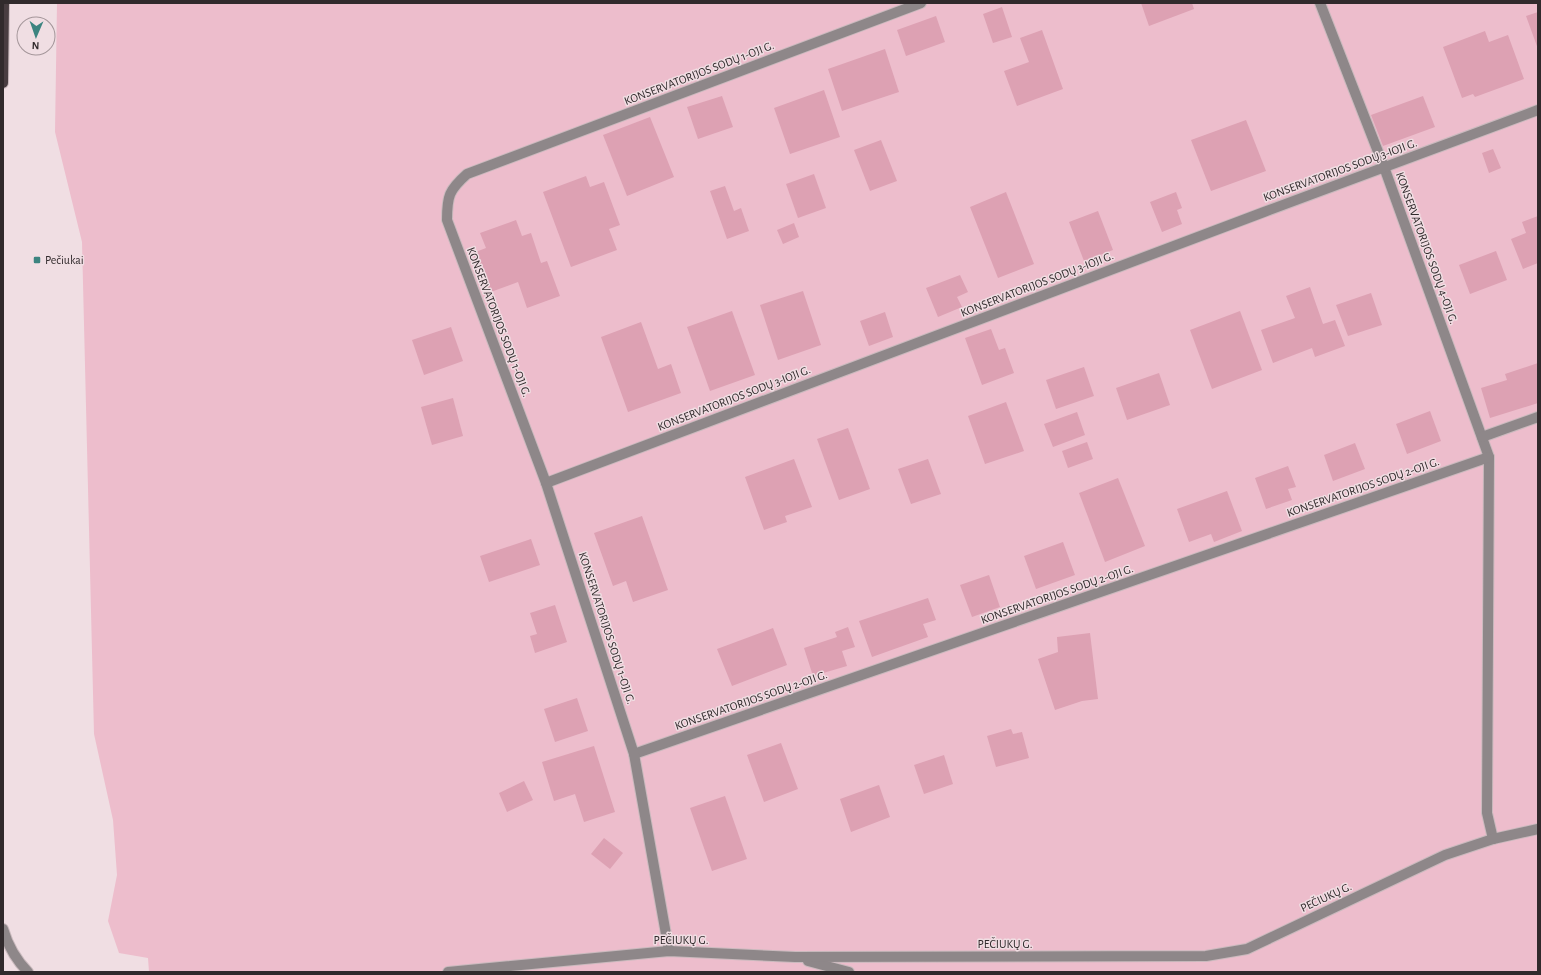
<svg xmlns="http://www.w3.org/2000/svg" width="1541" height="975" viewBox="0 0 1541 975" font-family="'Alegreya Sans',sans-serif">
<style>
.green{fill:#edbdcc}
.building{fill:#dda1b3}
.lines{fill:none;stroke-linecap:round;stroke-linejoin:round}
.minor-casing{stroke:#cababe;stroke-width:12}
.major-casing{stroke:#cababe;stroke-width:12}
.minor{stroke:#8e8789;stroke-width:10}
.major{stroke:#493d41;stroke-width:10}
.poi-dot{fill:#3c8480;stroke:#f0dee3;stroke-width:1.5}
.labels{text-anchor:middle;stroke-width:3;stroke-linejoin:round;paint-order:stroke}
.street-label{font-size:12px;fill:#312a2c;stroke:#f0dee3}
.poi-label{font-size:12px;fill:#312a2c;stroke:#f0dee3;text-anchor:start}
</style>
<rect width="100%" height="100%" fill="#f0dee3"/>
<path class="green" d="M57,3h1481v969h-1389l-1,-14 -29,-5 -11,-32 9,-46 -4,-55 -19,-86 -12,-492 -27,-110z"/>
<g class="building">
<path d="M1141,3h51l2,6 -45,17z"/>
<path d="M1002,7l10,30 -19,6 -10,-29z"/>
<path d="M1538,12v37l-12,-33z"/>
<path d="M936,16l9,26 -39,14 -9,-26z"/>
<path d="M1042,30l21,59 -46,17 -13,-35 25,-9 -9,-24z"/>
<path d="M1485,31l4,11 19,-7 16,44 -49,18 -2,-3 -11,4 -19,-51z"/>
<path d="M885,49l14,43 -57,19 -14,-42z"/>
<path d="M824,90l16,47 -50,17 -16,-46z"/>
<path d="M722,96l11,31 -35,12 -11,-32z"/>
<path d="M1423,96l12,31 -52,19 -12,-31z"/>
<path d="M650,117l24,60 -47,19 -24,-61z"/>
<path d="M1246,120l20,51 -55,20 -20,-51z"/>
<path d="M881,140l16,41 -27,10 -16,-41z"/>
<path d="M1493,149l8,19 -12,5 -7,-20z"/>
<path d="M814,174l12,34 -28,10 -12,-34z"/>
<path d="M586,176l4,11 14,-5 16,43 -11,4 8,21 -46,17 -28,-75z"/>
<path d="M725,186l9,25 7,-3 8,23 -22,8 -17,-48z"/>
<path d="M1006,192l28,72 -36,14 -28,-71z"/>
<path d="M1176,192l6,16 -5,2 5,14 -20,8 -12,-30z"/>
<path d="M1098,211l15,39 -29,11 -15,-39z"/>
<path d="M1538,216v47l-15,6 -12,-30 15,-6 -4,-11z"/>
<path d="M516,220l6,16 9,-3 10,30 6,-2 13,35 -33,12 -9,-26 -30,11 -15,-40 13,-5 -6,-15z"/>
<path d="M794,223l5,14 -16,7 -6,-14z"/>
<path d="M1496,251l11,29 -37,14 -11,-29z"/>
<path d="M960,275l8,17 -11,5 5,10 -24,10 -12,-29z"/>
<path d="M1310,287l13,37 12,-4 10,26 -30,11 -3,-9 -39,15 -12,-33 34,-12 -9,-22z"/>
<path d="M803,291l18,54 -43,15 -18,-55z"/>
<path d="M1371,293l11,32 -34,11 -12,-31z"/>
<path d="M732,311l23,64 -45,16 -23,-64z"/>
<path d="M1240,311l22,59 -50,19 -22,-59z"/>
<path d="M885,312l8,25 -24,9 -9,-25z"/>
<path d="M641,322l17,47 13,-5 10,29 -53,19 -27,-75z"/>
<path d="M451,327l12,34 -39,14 -12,-35z"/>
<path d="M991,329l8,21 6,-2 9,25 -32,12 -17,-47z"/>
<path d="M1538,363v40l-48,15 -9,-30 26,-8 -2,-6z"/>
<path d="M1084,367l10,29 -38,13 -10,-29z"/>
<path d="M1159,373l11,32 -43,15 -11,-32z"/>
<path d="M453,398l10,38 -31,9 -11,-38z"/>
<path d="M1006,402l18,49 -39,13 -17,-48z"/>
<path d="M1430,411l11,30 -34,13 -11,-30z"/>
<path d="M1077,412l8,23 -32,12 -9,-23z"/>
<path d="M848,428l22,61 -31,11 -22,-61z"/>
<path d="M1087,442l6,17 -25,9 -6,-17z"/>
<path d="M1355,443l10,26 -32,12 -9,-26z"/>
<path d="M794,459l18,48 -27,9 2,6 -23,8 -19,-53z"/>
<path d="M928,459l13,35 -30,10 -13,-35z"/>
<path d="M1288,466l8,21 -8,2 4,11 -26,9 -11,-31z"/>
<path d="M1118,478l27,68 -40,16 -26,-69z"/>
<path d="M1227,491l15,40 -28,11 -3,-8 -22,8 -12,-33z"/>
<path d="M642,516l26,74 -35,12 -7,-21 -13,5 -19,-53z"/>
<path d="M531,539l9,26 -51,17 -9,-26z"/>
<path d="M1063,542l12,33 -39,14 -12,-33z"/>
<path d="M989,575l11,32 -28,10 -12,-32z"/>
<path d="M928,598l8,22 -13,4 5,13 -56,20 -13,-36z"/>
<path d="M555,605l12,37 -32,11 -5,-17 7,-2 -7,-21z"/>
<path d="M848,627l7,20 -13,4 5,15 -34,10 -9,-28 33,-11 -2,-5z"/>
<path d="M773,628l14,37 -55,21 -15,-37z"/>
<path d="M1090,633l8,66 -16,2 -27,9 -17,-51 20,-7 -1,-15z"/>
<path d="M577,698l11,33 -33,11 -11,-33z"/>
<path d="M1011,729l2,5 9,-2 7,26 -33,9 -9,-31z"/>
<path d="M781,743l17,46 -34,13 -17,-47z"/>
<path d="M594,746l21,66 -31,10 -9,-28 -21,7 -12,-39z"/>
<path d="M944,755l9,29 -29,10 -10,-29z"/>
<path d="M524,781l9,19 -26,12 -8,-19z"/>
<path d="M879,785l11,32 -39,15 -11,-33z"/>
<path d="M725,796l22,63 -35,12 -22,-63z"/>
<path d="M604,838l19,15 -13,16 -19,-15z"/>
</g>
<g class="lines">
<g class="minor-casing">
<g id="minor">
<path d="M1320,3l64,164 105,290 -2,356 6,26"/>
<path d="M1482,437l56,-20"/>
<path d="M546,483l718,-271 274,-102"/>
<path d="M634,754l855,-297"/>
<path d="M3,929c5,17 13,31 25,43"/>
<path d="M669,951l-35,-197 -88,-271 -99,-263c0,-24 2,-30 20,-46l454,-171"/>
<path d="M808,961l41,11"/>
<path d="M448,972l221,-21 126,6 411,-1 41,-7 198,-94 48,-16 45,-10"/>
</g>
</g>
<g class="major-casing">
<path id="major" d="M3,83l1,-80"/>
</g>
<use href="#minor" class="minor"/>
<use href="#major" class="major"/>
</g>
<rect class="poi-dot" x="33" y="256" width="8" height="8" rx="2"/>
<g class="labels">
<g class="street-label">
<text transform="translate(699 73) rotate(-21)" y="4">KONSERVATORIJOS SODŲ 1-OJI G.</text>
<text transform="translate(1340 170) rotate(-20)" y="4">KONSERVATORIJOS SODŲ 3-IOJI G.</text>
<text transform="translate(1427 248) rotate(70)" y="4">KONSERVATORIJOS SODŲ 4-OJI G.</text>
<text transform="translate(1037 284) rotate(-21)" y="4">KONSERVATORIJOS SODŲ 3-IOJI G.</text>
<text transform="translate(499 322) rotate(69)" y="4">KONSERVATORIJOS SODŲ 1-OJI G.</text>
<text transform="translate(734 398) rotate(-21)" y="4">KONSERVATORIJOS SODŲ 3-IOJI G.</text>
<text transform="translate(1363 487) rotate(-19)" y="4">KONSERVATORIJOS SODŲ 2-OJI G.</text>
<text transform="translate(1057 594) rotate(-19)" y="4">KONSERVATORIJOS SODŲ 2-OJI G.</text>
<text transform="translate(607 628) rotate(72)" y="4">KONSERVATORIJOS SODŲ 1-OJI G.</text>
<text transform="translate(751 700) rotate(-19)" y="4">KONSERVATORIJOS SODŲ 2-OJI G.</text>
<text transform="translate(1326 897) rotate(-25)" y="4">PEČIUKŲ G.</text>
<text x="681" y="944">PEČIUKŲ G.</text>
<text x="1005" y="948">PEČIUKŲ G.</text>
</g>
<g class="poi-label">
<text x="45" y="264">Pečiukai</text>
</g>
</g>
<rect width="1541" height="975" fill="none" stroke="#312a2c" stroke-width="8"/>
<g transform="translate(36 36) rotate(182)"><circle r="19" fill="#f0dee3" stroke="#a4969a"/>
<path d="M0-3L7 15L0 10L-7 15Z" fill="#3c8480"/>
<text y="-6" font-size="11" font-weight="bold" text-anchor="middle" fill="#312a2c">N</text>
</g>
</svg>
